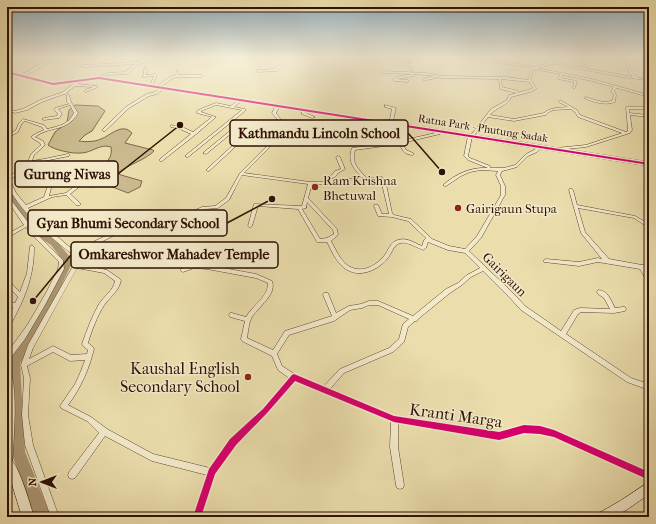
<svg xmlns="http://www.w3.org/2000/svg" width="656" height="524" viewBox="0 0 656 524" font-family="'IM FELL French Canon',serif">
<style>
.green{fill:#cbba8f;stroke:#7c664a}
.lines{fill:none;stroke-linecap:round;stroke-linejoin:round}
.river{fill:#ab9873;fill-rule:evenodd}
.street-casing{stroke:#5d442e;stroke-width:1}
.secondary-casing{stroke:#2e1104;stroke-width:1}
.street{fill:#f2e9c9;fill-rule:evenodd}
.secondary{fill:#f2e9c9;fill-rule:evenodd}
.cycleway-casing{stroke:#f2e9c9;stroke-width:3}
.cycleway{fill:#d6006c;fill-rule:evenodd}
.poi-dot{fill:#8f2418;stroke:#f2e9c9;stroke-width:1.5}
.labels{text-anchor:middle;stroke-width:3;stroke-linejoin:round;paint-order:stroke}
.far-street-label{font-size:11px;fill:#2e1104;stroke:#f2e9c9}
.poi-label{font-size:13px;fill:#2e1104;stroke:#f2e9c9;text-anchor:start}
.street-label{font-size:13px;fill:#2e1104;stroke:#f2e9c9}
.near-poi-label{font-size:16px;fill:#2e1104;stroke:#f2e9c9;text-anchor:end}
.near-street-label{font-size:16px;fill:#2e1104;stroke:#f2e9c9}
.leader{fill:none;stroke:#2e1104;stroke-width:1.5}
.callout-dot{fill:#2e1104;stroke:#f2e9c9;stroke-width:1.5}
.callout{fill:#f2e9c9;stroke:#2e1104;stroke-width:1.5}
.callout-label{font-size:14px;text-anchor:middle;font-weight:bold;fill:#2e1104}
</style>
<rect width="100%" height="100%" fill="#ebddac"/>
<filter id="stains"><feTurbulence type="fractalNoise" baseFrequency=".005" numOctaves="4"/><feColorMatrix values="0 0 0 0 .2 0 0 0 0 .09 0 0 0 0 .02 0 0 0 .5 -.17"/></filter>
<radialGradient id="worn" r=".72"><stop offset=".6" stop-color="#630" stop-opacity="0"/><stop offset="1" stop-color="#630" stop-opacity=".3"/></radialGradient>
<path class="green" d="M75,105l23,1 7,5 -13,20 -7,4 -6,6c6,1 16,1 22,-2 9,-3 21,-17 31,-6l-7,10 28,7 1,1c-9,9 -24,13 -35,21v2l2,1 21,6 -2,6 -12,6 -18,-7 -20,1 -1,-11c9,-8 25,-14 22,-29 -11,-4 -19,6 -30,6 -8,1 -27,-3 -33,-8l7,-13 12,-9 2,-13z"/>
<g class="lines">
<path class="river" d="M7,187l3,1 24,32 12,14 11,7 16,20 -33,69 -20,34 5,88 26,65h-16l-24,-65 -3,-89 24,-41 31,-61 -12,-16 -11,-7 -12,-14 -21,-28z"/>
<g class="street-casing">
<g id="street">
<path d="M38,57h3l-10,5 -7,-2 1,-1 6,1z"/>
<path d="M73,57h3l-2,3 5,1 2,3 4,1 52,-3 29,-5h6l-34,7 -11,10 -19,1 -9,4 -1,-1v-1l10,-4 17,-1 10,-8 -50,3 -6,-1 -2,-3 -6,-2z"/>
<path d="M287,57h2l-12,14 -20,1 -1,-1 1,-1 18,-1z"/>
<path d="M337,57h6l-12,3 -1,-1z"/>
<path d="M409,57h2v8l2,6h-2l-2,-6z"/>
<path d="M490,57h3l11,4 29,6 16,-4 -31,-6h6l109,20 -3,-3 -7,-16v-1h3l-1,1c5,10 10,26 24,18v2l-3,2 -24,-3 -68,-13 -17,4 55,11 57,16v2l-32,-9 -3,3 2,4 -1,7c-10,4 -22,0 -31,-4l1,-1 18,5 9,-1 2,-6 -3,-4 3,-4 -22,-6 -29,-6 -2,3 16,3 -2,7 -1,1 -1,-1 1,-6 -16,-3 2,-5 -26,-5 -4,9 6,10v1l-6,3 -19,5c-3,9 -15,10 -21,18l24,4 30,-6c6,-6 15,-5 24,-6l-9,-5v-1l1,-1 17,10 3,5 46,17 2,-1v-1l-2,-23h23v2h-20v4l20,2v2l-19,-2 2,15 -2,3 -44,14 -29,3h-1v-2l30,-3 36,-12 -44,-16 -3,-5 -4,-3 -18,1 -4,2 -3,3 -32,6 -26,-4 -15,20h-1l-4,19 2,2 20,8 1,1 -1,1h14l11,-3 11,-11 8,-4 5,-4h2l1,1 -5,5 -9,4 -11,11 -7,2 -8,2 -2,4 5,11v9l-24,43 -12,13 46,44 10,11 36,25 13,-21 6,-2 30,1 -6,-11 -6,-4 -1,-2 1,-2c10,0 13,11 17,18l8,-1h2l1,2 -1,2 -11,2 -33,-1 -3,2 -12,20 65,44 18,6v6l-22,-8 -106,-72 -10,-11 -28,-28 -12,6 -9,8 -12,8 -32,26 -1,2h-2l-7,6 -4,15 -11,10 -49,21 -14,16 64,27 105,16 25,-7 16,1 14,4 95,42v8l-95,-43 -14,-3 -16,-1 -25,7 -101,-17v24l6,38 -1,3 -3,1 -3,-1 -1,-3 -6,-38 1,-26 -96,-40 -28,32 -31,32 -21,29 -14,43h-8l14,-42 -55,-14 -47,-25 -30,42 -3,1 -3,-1 -1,-3 1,-3 30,-39 -12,-12 -26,-13 -1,-2 15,-22 6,-13 4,-11 -15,1 -17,-9 -26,14 3,12 -2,37 5,30 26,72h-8l-26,-72 -3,-30 2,-37 -3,-13 7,-20 45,-79 -1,-12c-18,-14 -65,-53 -65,-76h1l20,-16 3,-8 10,-9 -1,-2 -8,-5v-2l5,-3 7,-3 -2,-3 -17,-6 -3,2 -4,9 -11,6v-2l9,-6 3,-7 4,-4 21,6 3,4c12,-3 21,-4 27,-16l-4,-8 -12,4 4,5 -3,4 -15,2 -2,-1 2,-1 13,-2 1,-2 -4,-5 1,-1 14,-4 -2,-2v-7l-3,-1 -22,8 -15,8 -12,3 -8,-3v-2l8,3 10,-3 15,-8 23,-8 10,-8 7,-4 1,1 -4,3 20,2 1,1 -12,5h-1v-2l8,-3 -18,-1 -9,7 3,2 2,7 7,11c-12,20 -27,12 -43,24l8,4 2,4 -11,10 -2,6 12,-2 24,-5h1v2l-30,6 -8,1 -21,17 6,13 10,12 18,-8 3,-9 11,-15h1l2,1 -10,14 -2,8 17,-3 14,-11 6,-12 2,-1h1l1,1 -7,14 -13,10 10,9v2h-4l-10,-10 -14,2 -24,11 23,23 23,20 42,-20 51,-8 35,-16 13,-1 11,-8 14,-25 49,-49c-5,-2 -15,-3 -20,0 -4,2 -8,8 -12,12l-9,-1 -39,36h-1l-2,-1 38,-35 -11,-3 -27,22 -3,-1 33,-27 3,1 -4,4 20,3 13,-13 10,-1 -6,-7 4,-8 2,-1 2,1 -4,8 5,7 7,1 5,3 -49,49 66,9h19v-6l3,-1 3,-4 6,-2 -5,-12 2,-1 2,1 5,12 -7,4 -3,4 -3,1 1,2 30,-2c-9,-9 -16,-16 -11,-30l39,-5 49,-11v2l-38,9 4,7 7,3v2c-8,0 -11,-5 -14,-12l-8,2 -36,5c-4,13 3,19 12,28l15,-1 4,7 6,29 2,2 17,4 21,20 17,7 16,3 12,-13 24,-41v-9l-5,-11 2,-4 -17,-1 -11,2 -9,4 -15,10h-1l-2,-1c13,-11 27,-18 45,-17l-20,-8 -4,-4 4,-20 3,-1 20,-26 16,-9 2,-5 19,-5 5,-2 -3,-6 -29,-3 1,8 16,4v2h-1l-17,-4 -1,-10 -58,-1 -6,-1v1l-12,3v-2l11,-3 -8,-1 -13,-1 1,1v1l-18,3 12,1v2h-1l-13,-1 -1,-1 2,-3 18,-3 -31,-1 -1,-1 1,-1 44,2 15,3 66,1 22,3 -1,-2 4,-10 -30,-5zM242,175l66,9 -6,22 -48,-2 -6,22 2,2 2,-2 6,-20 40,3 19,33h10c4,8 8,17 14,23 14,15 35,7 46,-6 5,-5 6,-15 14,-16 5,-2 16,5 23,7l2,-2 2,-6 20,8 17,3 15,15 -13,7 -9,8 -12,6 -33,27 -35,-15h-9l-8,3 -12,2 -13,7 -8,-20h-4l-1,2 9,21 -47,15 -12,19 -26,-12c1,-6 2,-15 4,-19 1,-3 4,-6 6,-8 7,-9 19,-18 15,-30l-16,-7 -49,-9h-13l-13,4 -1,1 1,1 2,1 11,-4 13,1 49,9 12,5c1,13 -16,23 -22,34l-14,-4h-2l-1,2 1,2 15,4 -4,18 1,2 30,15 6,14 11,8 -26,31 -33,30 -20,29 -57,-14 -46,-25 -16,-12 -23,-12c13,-17 21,-36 26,-56l-1,-2 -5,-4c4,-13 9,-27 17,-39 6,-8 14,-13 16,-24l-1,-1 -13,-9 -29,-6 -1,-10 42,-21 49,-7 37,-17 13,-1 11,-8zM380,179l2,5 7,30h-7l-4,-9h-4v1l4,10 14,1 16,4 18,17 -2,2 -2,6c-8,-3 -15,-9 -24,-6 -8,2 -9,10 -14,16 -9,11 -25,19 -38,8 -7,-6 -11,-16 -15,-23l7,-6 -1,-6 -29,-31 4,-14h19l1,-2zM307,202l26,28 1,4 -7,4 -7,1 -18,-30 4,-1zM77,268l27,5 11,8c-2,10 -11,15 -16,23 -7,12 -12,26 -17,40l1,2 5,4 -1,4 -16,1 -18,-9 -24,13 4,-11zM369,305h9l31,14 -6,5 -4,15 -10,9 -49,21 -16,17 -28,-11 -14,-9 -5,-12 12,-19 45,-14 16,-11 12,-2z"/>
<path d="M554,57h2l2,4h-2z"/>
<path d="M562,57h13l-1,2 15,8 -2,1 -17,-10z"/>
<path d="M50,59l2,1c-7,5 -25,17 -33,16z"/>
<path d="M145,67l2,1 -1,7 10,-1 1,1 -5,12 -2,-1 4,-10 -11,1z"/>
<path d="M177,70l2,1 -1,4h24l1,1 -1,1h-25l-4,1 -14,10h-2v-2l14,-10 5,-1z"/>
<path d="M162,87l2,1 -7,6 -8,2 -20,12 -24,23h-2v-2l24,-23 20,-12 8,-2z"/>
<path d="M240,99l2,1 -8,7 11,2v2l-57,46h-1l-2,-1 57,-46 -26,-5 -15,6v1l15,5 -21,18 -33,26h-2v-2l31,-25 -11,-5 -9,-2v-2l11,2 11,5 19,-15 -15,-4v-2l6,-3 13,-5 15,3z"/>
<path d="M385,105l11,3 -4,17 -3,-1 3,-15 -7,-2z"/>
<path d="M301,108h2l1,4 11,5 -3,1 -10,-4z"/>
<path d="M570,189h2l1,1 4,15 58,11 14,8v4l-15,-10 -56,-10 7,24 24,27 33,6 7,-1v4h-4l4,7v7l-2,-1 -7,-12 -42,-7 -19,4 -35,-4v-2l2,-1 33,3 19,-4 4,1 -21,-26 -12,-43z"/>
<path d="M7,196h1l29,38 26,26 1,9 -19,36 -20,34 -16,21 -2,1v-8l21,-29 19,-33 11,-22 1,-7 -26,-26 -7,-9 -19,11v-4l17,-9 -17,-25z"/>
<path d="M32,245l2,2c0,11 -1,21 -4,32 -4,17 -13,33 -21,49h-2v-8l6,-13 -6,-2v-4l8,2 3,-6 -11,-12v-5l2,1 11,11 7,-19 3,-26z"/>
<path d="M7,365l2,1c9,22 5,63 4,87l-1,8 -1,3 -3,1 -1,-1z"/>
</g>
</g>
<g class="secondary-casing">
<g id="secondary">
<path d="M7,71l46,12 46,-6 550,85v4l-550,-87 -46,6 -46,-12z"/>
<path d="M7,456c11,4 23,48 27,61h-12l-12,-39 -3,-6z"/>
<path d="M649,482v12l-21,15 -14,8h-17l2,-4 21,-12z"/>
</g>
</g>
<use href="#street" class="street"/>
<use href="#secondary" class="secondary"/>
<g class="cycleway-casing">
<g id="cycleway">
<path d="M7,71l46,12 46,-6 550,86v2l-550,-86 -46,6 -46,-12z"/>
<path d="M294,374l100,42 105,16 25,-7 16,1 14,4 95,42v8l-95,-43 -14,-3 -16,-1 -25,7 -105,-18 -99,-41 -28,32 -31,32 -21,29 -14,43h-8l16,-48 21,-30 33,-30 29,-34z"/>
</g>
</g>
<use href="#cycleway" class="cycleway"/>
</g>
<linearGradient id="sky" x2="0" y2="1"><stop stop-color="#8fa9b9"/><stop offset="0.44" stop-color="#f6f0da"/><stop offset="1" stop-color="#f6f0da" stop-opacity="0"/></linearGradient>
<rect width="656" height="130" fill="url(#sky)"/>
<g class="poi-dot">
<circle cx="315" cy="187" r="4"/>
<circle cx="458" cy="208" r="4"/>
<circle cx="248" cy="377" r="4"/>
</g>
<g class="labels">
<g class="far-street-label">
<text transform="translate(483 128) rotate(9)" y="4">Ratna Park - Phutung Sadak</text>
</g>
<g class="poi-label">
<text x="323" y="185">Ram Krishna<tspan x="323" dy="15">Bhetuwal</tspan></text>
<text x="466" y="213">Gairigaun Stupa</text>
</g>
<g class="street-label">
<text transform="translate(505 274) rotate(45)" y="5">Gairigaun</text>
</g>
<g class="near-poi-label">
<text x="240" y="374">Kaushal English<tspan x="240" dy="18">Secondary School</tspan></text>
</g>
<g class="near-street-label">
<text transform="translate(456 415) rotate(8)" y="6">Kranti Marga</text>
</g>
</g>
<path class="leader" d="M442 172L408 133M180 125L118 174M272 199L227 223M33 301L71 255"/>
<g class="callout-dot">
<circle cx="442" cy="172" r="4"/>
<circle cx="180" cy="125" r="4"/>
<circle cx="272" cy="199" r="4"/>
<circle cx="33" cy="301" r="4"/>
</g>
<g class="callout">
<rect x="230" y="120" width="178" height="26" rx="4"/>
<rect x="15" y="161" width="103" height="26" rx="4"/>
<rect x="28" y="210" width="199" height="26" rx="4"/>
<rect x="71" y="242" width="207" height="26" rx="4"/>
</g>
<g class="callout-label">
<text x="319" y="138">Kathmandu Lincoln School</text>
<text x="67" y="179">Gurung Niwas</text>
<text x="128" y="228">Gyan Bhumi Secondary School</text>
<text x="174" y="259">Omkareshwor Mahadev Temple</text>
</g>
<rect width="656" height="524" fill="none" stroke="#ebddac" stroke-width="24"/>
<rect x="8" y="8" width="640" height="508" fill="none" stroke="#2e1104" stroke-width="2"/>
<rect x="12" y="12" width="632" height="500" fill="none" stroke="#2e1104"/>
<g transform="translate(42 482) rotate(270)" stroke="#f2e9c9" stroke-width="3" paint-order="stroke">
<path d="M0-3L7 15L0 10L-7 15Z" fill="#2e1104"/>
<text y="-6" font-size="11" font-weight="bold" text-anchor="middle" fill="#2e1104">N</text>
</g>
<rect width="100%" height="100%" filter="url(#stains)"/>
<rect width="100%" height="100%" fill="url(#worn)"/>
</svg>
